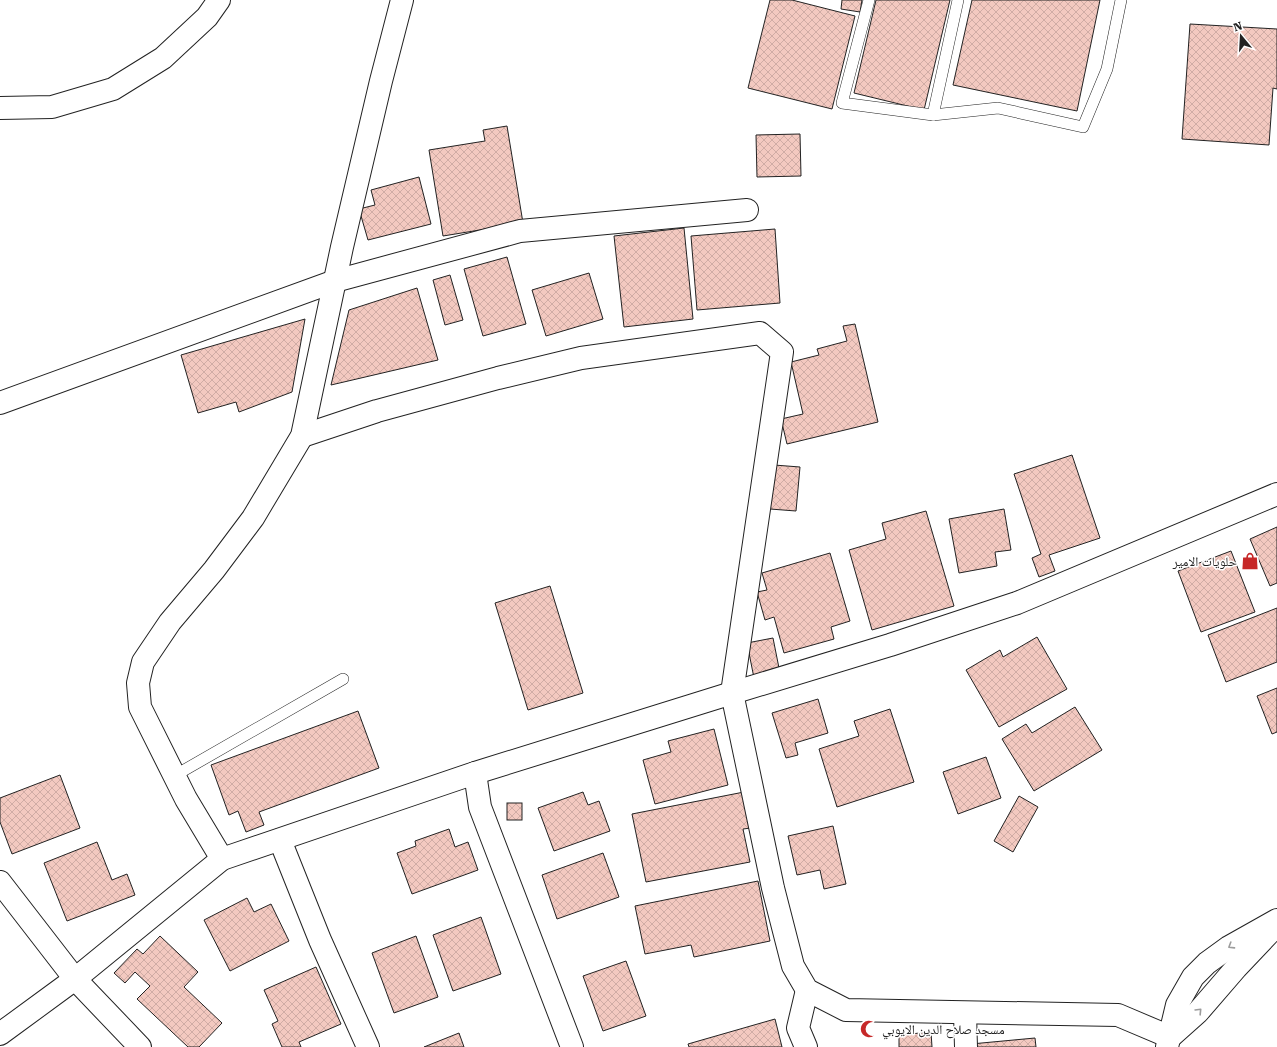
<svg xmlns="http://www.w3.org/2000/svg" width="1277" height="1047" viewBox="0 0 1277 1047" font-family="'Roboto Serif','Noto Naskh Arabic',serif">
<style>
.building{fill:url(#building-cross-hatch);stroke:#222}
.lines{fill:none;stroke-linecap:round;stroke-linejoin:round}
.service-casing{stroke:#222;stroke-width:12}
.minor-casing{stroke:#222;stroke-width:24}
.tertiary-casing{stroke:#222;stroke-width:24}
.secondary-casing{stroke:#222;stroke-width:24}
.service{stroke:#fff;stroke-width:11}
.minor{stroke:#fff;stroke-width:22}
.tertiary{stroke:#fff;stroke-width:22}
.secondary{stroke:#fff;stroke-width:22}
.oneway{stroke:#9c9c9c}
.labels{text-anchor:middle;stroke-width:3;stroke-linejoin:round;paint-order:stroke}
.poi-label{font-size:13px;fill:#222;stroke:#fff;text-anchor:end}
</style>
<defs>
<pattern id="building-cross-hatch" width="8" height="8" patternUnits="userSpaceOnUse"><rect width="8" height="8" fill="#f3c9c0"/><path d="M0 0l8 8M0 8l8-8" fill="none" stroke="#d0aca5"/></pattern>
</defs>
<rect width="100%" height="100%" fill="#fff"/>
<g class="building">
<path d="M770,0h22l63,16 -23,93 -84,-21z"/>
<path d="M842,0h20l-2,12 -19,-3z"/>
<path d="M876,0h74l-26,110 -70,-17z"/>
<path d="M972,0h128l-23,111 -124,-26z"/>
<path d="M1190,24l87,5v60l-4,-1 -4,57 -87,-6z"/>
<path d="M507,126l16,97 -80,13 -14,-86 56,-9 -2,-11z"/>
<path d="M800,134l1,42 -44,1 -1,-42z"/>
<path d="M419,177l12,47 -63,16 -9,-31 16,-4 -4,-15z"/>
<path d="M684,228l9,91 -69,8 -10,-91z"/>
<path d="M775,229l5,74 -83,7 -6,-74z"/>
<path d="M507,257l19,67 -43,12 -19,-67z"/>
<path d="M589,273l14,46 -57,17 -14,-46z"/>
<path d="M450,275l13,45 -18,5 -12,-45z"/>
<path d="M417,288l21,72 -107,25 18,-75z"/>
<path d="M305,319l-13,73 -53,20 -3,-10 -38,11 -17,-58z"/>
<path d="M855,324l23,98 -91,22 -6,-25 22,-5 -12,-52 28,-7 -2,-6 30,-8 -4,-15z"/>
<path d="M1072,455l28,83 -51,17 6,16 -16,6 -7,-19 9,-4 -27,-80z"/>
<path d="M774,465l26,2 -4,44 -26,-2z"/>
<path d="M1004,509l7,41 -16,2 2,14 -38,7 -10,-54z"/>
<path d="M926,511l28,95 -82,24 -23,-80 37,-11 -4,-16z"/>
<path d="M1277,527v56l-7,3 -20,-47z"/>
<path d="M1231,551l24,61 -54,20 -23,-61z"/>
<path d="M830,553l20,68 -19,6 3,12 -50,14 -10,-36 -9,3 -8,-28 10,-2 -5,-17z"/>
<path d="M550,586l33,107 -55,17 -33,-107z"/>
<path d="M1277,608v54l-51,20 -18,-47z"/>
<path d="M1037,637l30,52 -68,38 -33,-57 34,-20 3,7z"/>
<path d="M773,638l7,35 -26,5 -7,-35z"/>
<path d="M1277,688v44l-5,2 -15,-38z"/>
<path d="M818,699l10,34 -33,10 3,12 -12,3 -14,-45z"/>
<path d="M1075,707l27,43 -68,41 -32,-52 24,-15 6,9z"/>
<path d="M890,709l24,73 -77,25 -18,-58 40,-13 -5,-15z"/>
<path d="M358,711l21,57 -120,44 5,13 -18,7 -8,-21 -9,4 -18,-50z"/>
<path d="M714,729l14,56 -73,19 -12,-44 28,-8 -3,-11z"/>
<path d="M986,757l15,41 -43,16 -15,-42z"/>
<path d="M60,775l20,53 -68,26 -12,-32v-24z"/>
<path d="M583,792l5,13 11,-4 11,30 -56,20 -16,-43z"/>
<path d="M744,792l7,36 -8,1 7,33 -104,20 -14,-68z"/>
<path d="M1019,796l19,11 -25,45 -19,-11z"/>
<rect x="507" y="803" width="15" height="17"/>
<path d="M833,826l13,58 -22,5 -4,-19 -23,5 -9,-39z"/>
<path d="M449,829l6,18 13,-5 10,28 -66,24 -15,-41 19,-7 -1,-5z"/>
<path d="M97,842l15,38 15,-6 8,21 -68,26 -23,-58z"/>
<path d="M603,853l16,44 -62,22 -15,-44z"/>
<path d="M758,881l12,60 -76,16 -3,-12 -46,9 -10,-48z"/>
<path d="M247,898l7,14 17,-8 18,37 -59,30 -26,-51z"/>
<path d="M481,917l20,57 -48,17 -20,-56z"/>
<path d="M160,936l38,36 -14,15 38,36 -23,24h-11l-51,-48 13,-13 -15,-14 -10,11 -11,-10 23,-24 6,5z"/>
<path d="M416,936l22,61 -44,16 -22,-60z"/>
<path d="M626,961l20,55 -43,15 -20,-55z"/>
<path d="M316,967l25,57 -42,18 2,5h-19l-10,-23 6,-3 -14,-31z"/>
<path d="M775,1019l7,28h-93l-1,-3z"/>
<path d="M931,1032l1,15h-33v-12z"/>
<path d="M459,1033l5,14h-40z"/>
<path d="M1035,1038l1,9h-65v-3z"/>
</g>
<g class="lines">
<g class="service-casing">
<g id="service">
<path d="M869,0l-27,103 91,12 65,-7 85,19 24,-58 14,-69"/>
<path d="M933,115l25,-115"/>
<path d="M174,776l169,-97"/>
</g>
</g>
<g class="minor-casing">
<g id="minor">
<path d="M0,403l335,-122 185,-50 227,-21"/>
<path d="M302,436l75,-25 121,-33 83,-20 179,-25 22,19 -50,341 41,195 20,78 14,24 39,20 272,5 52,22"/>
<path d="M475,773l5,34 92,240"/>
<path d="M280,840l40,100 48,107"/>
<path d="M222,859l-36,-60 -46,-92 -2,-24 5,-21 27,-40 44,-52 39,-52 49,-82 40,-189 39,-166 21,-81"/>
<path d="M0,882l75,97 65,68"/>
<path d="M965,1013l1,34"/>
<path d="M1170,1037l28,-25 38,-44 35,-37"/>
<path d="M806,1047l-8,-19 9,-38"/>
<path d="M1167,1047l10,-42 16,-28 14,-14 22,-16 48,-27"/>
</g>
</g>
<g class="tertiary-casing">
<path id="tertiary" d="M0,108l52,-1 61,-18 50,-31 44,-41 12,-17"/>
</g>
<g class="secondary-casing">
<path id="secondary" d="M0,1034l75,-55 147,-120 253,-86 257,-80 158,-48 127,-42 260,-109"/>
</g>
<use href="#service" class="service"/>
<use href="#minor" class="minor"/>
<use href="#tertiary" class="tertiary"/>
<use href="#secondary" class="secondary"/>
</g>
<defs><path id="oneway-chevron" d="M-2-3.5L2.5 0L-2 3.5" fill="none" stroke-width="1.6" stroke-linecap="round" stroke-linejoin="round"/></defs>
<g class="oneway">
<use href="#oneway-chevron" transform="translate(1231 946) rotate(148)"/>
<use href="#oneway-chevron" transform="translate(1199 1011) rotate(-46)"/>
</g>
<defs>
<g id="shop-bare" transform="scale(1.38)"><path d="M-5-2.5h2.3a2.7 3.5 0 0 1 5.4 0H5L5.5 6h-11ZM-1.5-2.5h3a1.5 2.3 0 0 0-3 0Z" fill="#c62828" stroke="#fff" stroke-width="2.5" paint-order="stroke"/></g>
<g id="mosque-bare" transform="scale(1.38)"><path d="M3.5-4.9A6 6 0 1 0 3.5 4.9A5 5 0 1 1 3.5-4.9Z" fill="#c62828" stroke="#fff" stroke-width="2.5" paint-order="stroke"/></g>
</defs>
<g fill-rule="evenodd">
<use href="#shop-bare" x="1250" y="561"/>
<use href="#mosque-bare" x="869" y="1029"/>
</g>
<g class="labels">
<g class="poi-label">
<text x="1237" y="566">حلويات الامير</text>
<text x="882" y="1034" text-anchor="start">مسجد صلاح الدين الايوبي</text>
</g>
</g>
<g transform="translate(1241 36) rotate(342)" stroke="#ffffff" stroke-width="3" paint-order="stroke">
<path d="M0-3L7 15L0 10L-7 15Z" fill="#222222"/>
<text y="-6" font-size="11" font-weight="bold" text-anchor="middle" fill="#222222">N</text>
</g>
</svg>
